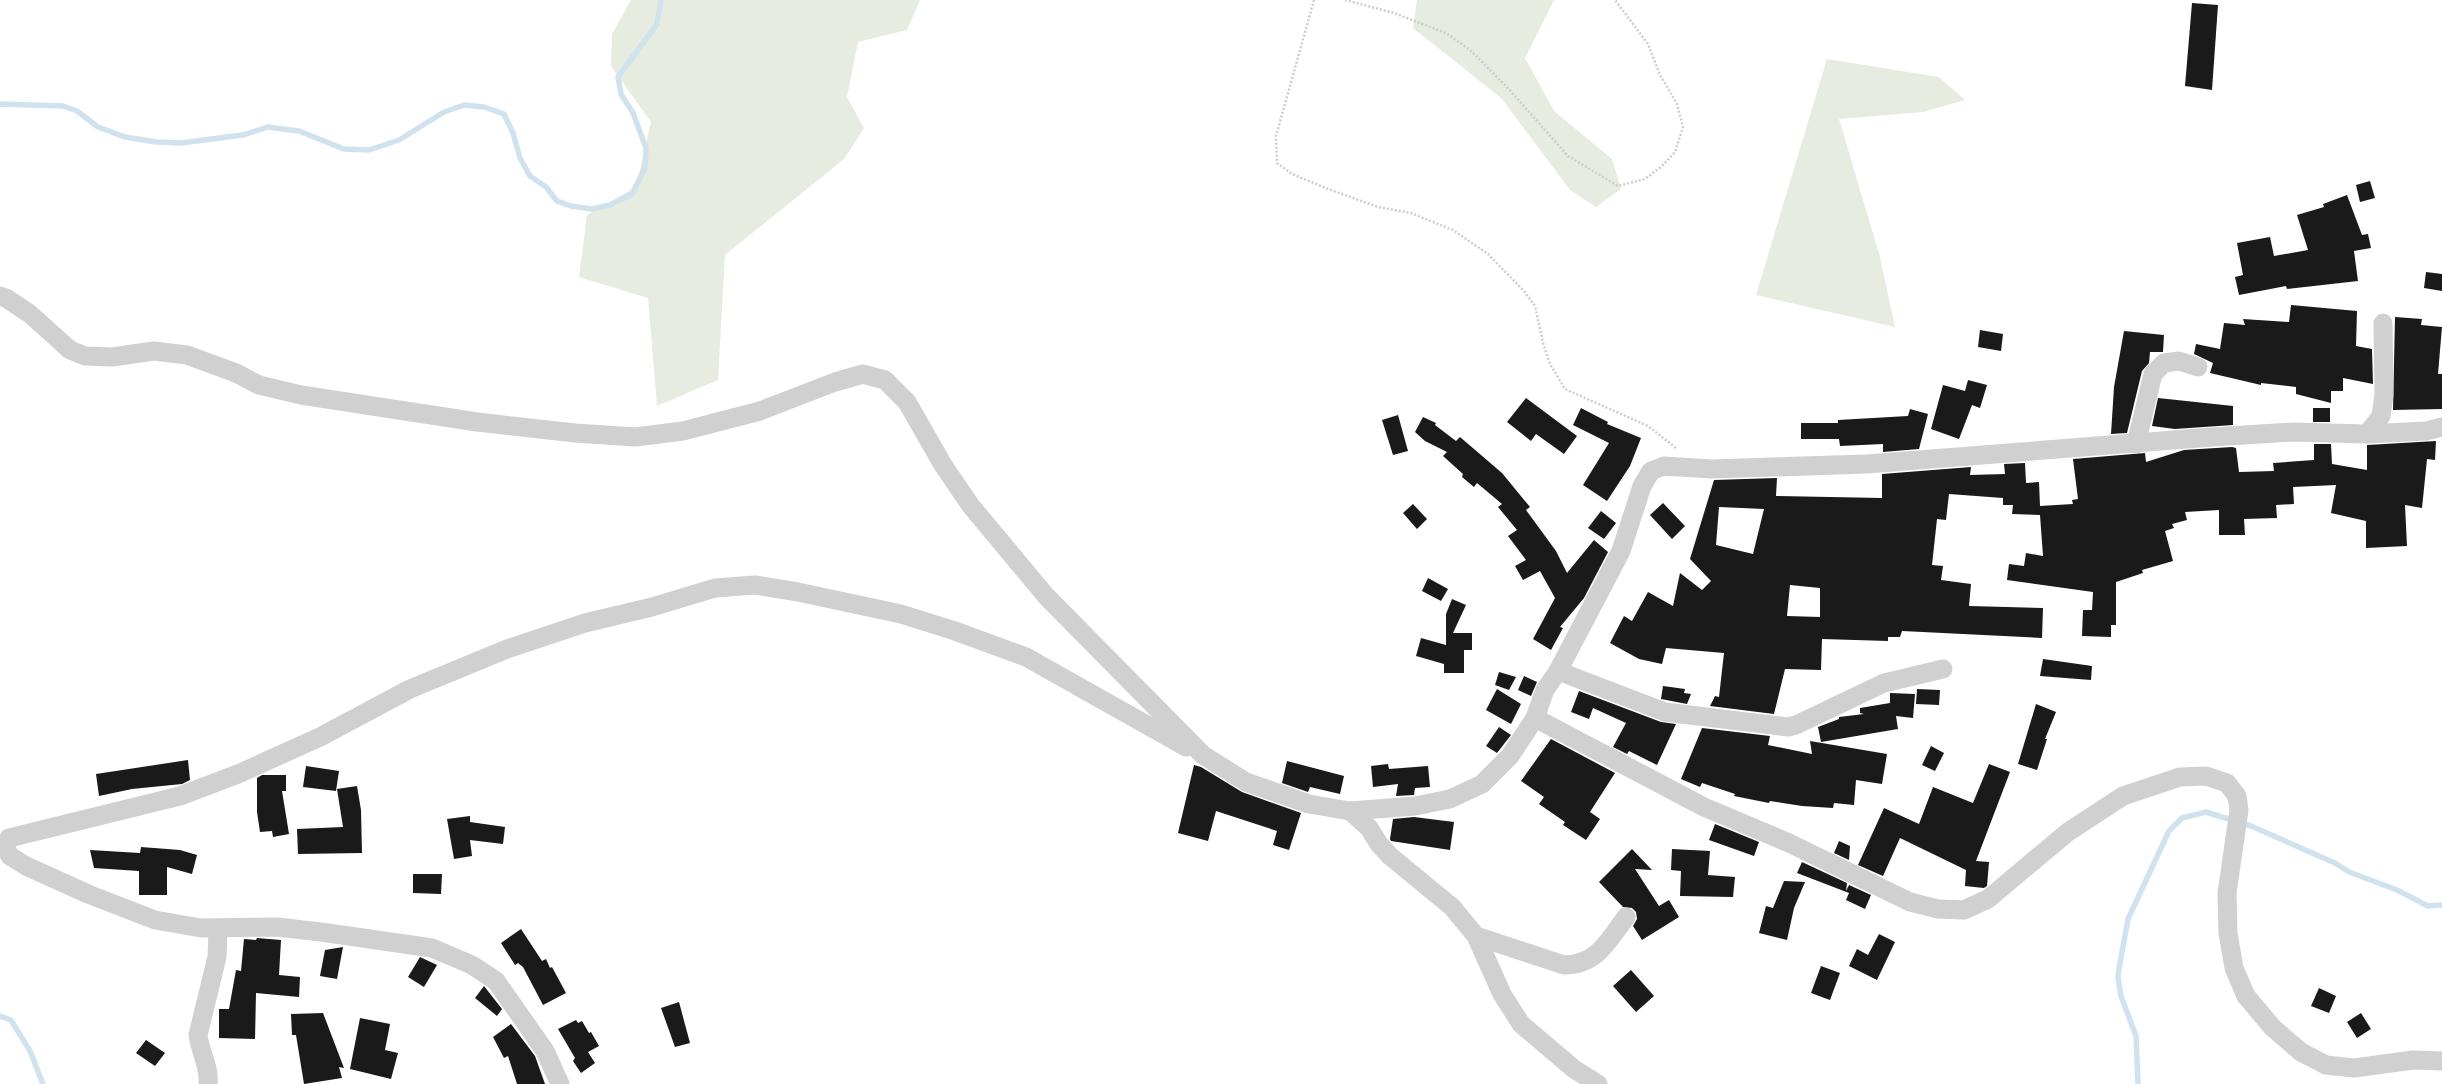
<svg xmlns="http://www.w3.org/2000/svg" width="2442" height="1084" viewBox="0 0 2442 1084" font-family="Signika,sans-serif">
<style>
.green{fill:#e6ecdf}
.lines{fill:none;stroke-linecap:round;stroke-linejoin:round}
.stream{stroke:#cfe2ee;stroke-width:5.5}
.building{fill:#1a1a1a;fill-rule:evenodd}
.path{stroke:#cdcdcd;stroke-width:2.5;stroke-dasharray:2 2;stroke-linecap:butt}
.minor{stroke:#d0d0d0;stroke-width:19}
</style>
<rect width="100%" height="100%" fill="#fff"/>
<g class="green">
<path d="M631,0h289l-13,30 -49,12 -11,55 17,31 -20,31 -119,96 -7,125 -61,26 -9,-108 -69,-21 8,-62 49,-28 15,-65 -40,-56 1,-32z"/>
<path d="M1417,0h137l-29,58 29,53 58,48 9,30 -25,18 -26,-17 -69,-92 -88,-70z"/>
<path d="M1827,59l112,18 26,23 -42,12 -84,7 41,138 15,70 -139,-32z"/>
</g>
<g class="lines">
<g class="stream">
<path d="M0,104l63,2 14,5 21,16 27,10 31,5 25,1 62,-8 25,-8 31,4 45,18 25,1 30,-10 45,-28 20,-7 20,2 20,7 9,19 7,25 10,18 16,11 11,14 14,5 21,3 18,-4 22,-11 13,-26 1,-20 -13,-35 -12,-19 -3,-17 39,-53 4,-24"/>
<path d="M0,1016l11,4 19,31 13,33"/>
<path d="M2138,1084l-2,-48 -15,-40 -3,-18 1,-9 9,-50 41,-88 13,-13 24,-6 45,14 84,37 14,9 48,18 31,16 14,-1"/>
</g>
</g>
<g class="building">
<path d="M2192,3l26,2 -6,85 -27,-4z"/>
<path d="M2370,181l5,17 -15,4 -4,-17z"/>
<path d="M2347,195l15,40 6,-1 3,14 -17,3 4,30 -71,8 -1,-3 -47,9 -4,-18 8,-2 -6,-32 33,-6 4,19 34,-6 -11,-35 27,-8 -1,-3z"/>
<path d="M2426,272l16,2v17l-18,-3z"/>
<path d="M2291,305l66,6 -1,35 16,3 1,35 -30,-6v13h-12v12l-35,-9v-7l-35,-4v2l-51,-12 3,-10 -19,-9 2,-10 24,5 4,-26 21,2 -2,-6 46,3z"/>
<path d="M2395,317l27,2 -1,6 21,2 -4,47h4v35l-49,1z"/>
<path d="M1980,330l23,4 -2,17 -23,-4z"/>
<path d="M2124,331l40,4 -1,17h-13l-1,11 -7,8 -15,62 -16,1 3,-47z"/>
<path d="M1968,380l19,5 -7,23 -8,-3 -13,34 -28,-10 12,-44 22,6z"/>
<path d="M1526,398l51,38 -13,18 -28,-20 -5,7 -24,-19z"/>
<path d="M2158,398l75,8v19l-58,4 -23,-3z"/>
<path d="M1581,408l27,14 -1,2 34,14 -11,28 -23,35 -24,-16 26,-42 -36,-18z"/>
<rect x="2313" y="408" width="17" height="14"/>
<path d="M1910,409l18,5 -9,35 -36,3v-8l-43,2 -1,-7h-38v-16h37v-3l70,-4z"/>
<path d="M1398,415l10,36 -15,4 -11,-35z"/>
<path d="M1423,417l13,6 -1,2 21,16 4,-4 42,36 28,34 -4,3 30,41 11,22 27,-33 14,12 -24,46 -24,29 3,1 -12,22 -18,-11 22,-41 -15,-27 -17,9 -8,-14 11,-6 -18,-24 9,-6 -19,-23 4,-3 -25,-21 -3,4 -12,-10 1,-3 -20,-18 4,-4 -22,-11 -10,-9z"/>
<path d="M2436,441l-1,19 -8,-1 -5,49 -17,-3 2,41 -41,2v-27l-35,-8 5,-28 -43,2 1,17 -18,1 1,13 -33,1 1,16h-26v-25l-34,2 2,8 -15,4 2,4 -9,3 8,30 -31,9 1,3 -27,9v43h-5v12l-29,-1 1,-26h9l1,-18 -86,-12 2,-16 15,2 2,-13 17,3 -3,-41 -28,-1 1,-9h-10v-7l-54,-4 -3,26 -9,-1 -5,46 11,1 -2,14 30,4 -2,22 74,2 -1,30 -140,-7 -2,6h-12v4l-66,-2 -1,31 -36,-1 -11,45 -64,-8 5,-10 4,1 5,-44 -58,-5 -4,16 -23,-5 -29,-16 14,-27 8,5 16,-29 25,14 7,-33 22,17 9,-9 -21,-22 24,-79 63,-2 -1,18 106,2v-24l89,-7 -1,8 35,-1 -1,-10 21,-1 1,20 13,-1 1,24 33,-2 -1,-4 6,-1 -5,-40 72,-6 1,9 38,-12 48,-3 4,1 3,24 35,-1 -1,-8 41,-3v-16h17l1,20 35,6v-25zM1719,507l45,2 -11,45 -37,-9zM1790,585l30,3v29l-33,-1z"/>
<path d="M1663,503l22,23 -13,13 -22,-24z"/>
<path d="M1413,504l14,15 -10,10 -14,-16z"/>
<path d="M1601,511l15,12 -12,16 -16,-11z"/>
<path d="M1428,578l20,11 -7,12 -19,-10z"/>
<path d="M1452,599l14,6 -13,28h19v17h-8v23h-20v-9l-28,-8 5,-18 25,7v-31z"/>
<path d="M2043,659l49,7 -1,14 -51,-4z"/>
<path d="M1499,672l17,5 -7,13 -14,-5z"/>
<path d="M1524,676l13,6 -6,14 -13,-6z"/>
<path d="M1663,686l22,3 -1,4 7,1 -4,10 -26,-5z"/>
<path d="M1497,689l24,15 -10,20 -25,-14z"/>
<path d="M1917,689l23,1 -1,15 -23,-1z"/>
<path d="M1579,691l82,31 15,2 -19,41 -28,-14 -2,3 -14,-7 13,-24 -33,-15 -4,11 -18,-7z"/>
<path d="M1890,693l25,1 -2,24 -17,-2 2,13 -77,13 -3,-15 21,-8v-2l25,-3 -4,-1v-5l30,-5z"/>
<path d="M2036,704l20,8 -11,27h2l-10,31 -19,-6z"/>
<path d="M1499,727l12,8 -14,18 -11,-7z"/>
<path d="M1702,728l68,8 -2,9 44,9 -2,-13 77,13 -5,30 -26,-4 -2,25 -20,-2 -1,5 -31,-2 -32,-5 -1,2 -35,-7 1,-2 -33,-11 -2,4 -19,-8z"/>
<path d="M1551,739l64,34 -25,39 10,7 -14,21 -23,-15 2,-3 -26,-18 5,-7 -23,-16z"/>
<path d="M1931,746l13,7 -9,18 -13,-6z"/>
<path d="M188,760l2,20 -8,4 -50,5 -33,7 -3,-22z"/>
<path d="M1287,761l57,15 -4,18 -30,-7 -2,5 -26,-9z"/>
<path d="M1388,764l1,5 39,-3 2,21 -15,1 -1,7 -18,1 2,-12 -25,3 -2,-21z"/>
<path d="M1989,764l21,8 -34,89 13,1 -2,24 -3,2 -19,-2 1,-16 -66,-32 -17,38 -25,-11 26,-57 35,16 14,-37 40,16z"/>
<path d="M1194,765l7,2 41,25 59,21 -12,37 -16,-5 4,-14 -61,-20 -8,30 -30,-8z"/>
<path d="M306,766l33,5 -3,20 -33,-4z"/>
<path d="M262,775h24v16h-4l7,43 -16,3 -1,-6 -12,1 -3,-20v-34z"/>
<path d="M357,786l4,24 1,43 -64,1 -1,-25 46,-2 -6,-38z"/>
<path d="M470,816v6l35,5 -2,17 -33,-4 2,16 -18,3 -7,-40z"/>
<path d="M1414,817l40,5 -4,28 -59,-9 -1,-2 3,-20z"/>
<path d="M1715,824l44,18 -5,14 -45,-16z"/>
<path d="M1839,841l11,5 -1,14 -15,-7z"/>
<path d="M141,847l39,3 17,5 -5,19 -25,-7v28h-28v-24l-45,-3 -4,-18 50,3z"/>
<path d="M1632,849l20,21 -17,-1 24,37 10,-6 10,17 -37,23 -9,-14 4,-7 -1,-7 -4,-4 -9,-1 -24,-25z"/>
<path d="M1672,849l38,2 -2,24 27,2 -2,20 -53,-1 1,-25 -10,-1z"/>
<path d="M1802,862l45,21 -1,8 3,-6 22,10 -6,14 -19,-9 3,-7 -52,-20z"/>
<path d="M413,874h29l-1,20 -28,-1z"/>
<path d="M1784,881l21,1 -11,26 -7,32 -28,-7 7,-27 7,2z"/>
<path d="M521,929l21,32 4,-2 4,9 2,-1 14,26 -23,12 -20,-38 -5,-4 -3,2 -14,-22z"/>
<path d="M1879,934l16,8 -18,38 -28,-14 8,-17 11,6z"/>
<path d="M257,938l24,2 -2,35 21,2 -1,20 -43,-4 -1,46 -36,-1v-29h10l7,-39 5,1 3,-32 12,1z"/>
<path d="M343,947l-6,32 -17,-3 5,-26z"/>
<path d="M420,957l17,8 -13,22 -16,-10z"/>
<path d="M1821,966l19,7 -10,27 -19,-7z"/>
<path d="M1631,970l23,26 -18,16 -23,-26z"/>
<path d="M484,986l18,23 -5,7 -22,-18z"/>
<path d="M2319,988l17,8 -7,17 -18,-7z"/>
<path d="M679,1002l11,41 -15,4 -14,-39z"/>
<path d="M323,1013l21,55 -5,-1 3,11 -38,6 -8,-49h-4l-1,-21z"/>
<path d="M2361,1013l10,16 -14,9 -10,-16z"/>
<path d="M360,1018l30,6 -5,26 13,3 -7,26 -41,-10z"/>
<path d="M576,1020l2,3 4,-2 7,12 2,-1 8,14 -11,6 7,11 -14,10 -8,-12 2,-3 -17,-29z"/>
<path d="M511,1024l24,32 10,28h-28l-9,-28 -4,2 -11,-21z"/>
<path d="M146,1040l19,13 -10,13 -19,-13z"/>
</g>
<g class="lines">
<g class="path">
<path d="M1314,0l-38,136 1,27 15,11 36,15 50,18 33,6 42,17 35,24 36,37 11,15 8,37 7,21 15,25 83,37 28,22"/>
<path d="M1345,0l49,13 52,20 24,17 36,36 62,70 50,30 27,-7 16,-12 14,-15 8,-25 -6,-23 -17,-29 -12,-31 -33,-44"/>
</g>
<g class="minor">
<path d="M0,296l6,2 24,16 40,36 15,6 27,1 42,-6 33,4 49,18 23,12 42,10 176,27 98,11 60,4 48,-6 77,-20 75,-29 28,-8 22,6 22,22 36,63 28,41 75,90 157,159 43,27 63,22 41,7 65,-5 35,-7 32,-15 28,-28 25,-38 10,-28 13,-19 63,-120 21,-65 9,-15 13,-5 48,3 155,-5 345,-27 81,-5 74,2 59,-3 16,-4"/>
<path d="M2367,434l14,-18 3,-21 -1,-72"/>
<path d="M2136,444l17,-70 11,-11 15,-2 19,6"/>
<path d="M1558,671l107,41 123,15 8,-2 88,-42 59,-14"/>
<path d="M1535,718l169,89 85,36 121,59 28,7 26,1 24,-11 80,-67 55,-36 57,-19 26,-1 21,7 10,13 2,14 -12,83 1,40 6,35 12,28 27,32 28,24 25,13 28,3 59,-8 29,1"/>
<path d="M1350,811l19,17 10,16 11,12 62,51 24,29 26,58 19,30 53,45 24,15"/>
<path d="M1476,936l88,29c33,0 44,-24 62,-48"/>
<path d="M208,1084c2,-17 -8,-32 -10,-49l19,-78 1,-28"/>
<path d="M560,1084l-15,-33 -49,-70 -24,-16 -40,-17 -111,-16 -44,-5 -76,1 -46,-8 -67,-26 -62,-28 -16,-10 -5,-10 4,-8 171,-42 58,-22 82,-37 90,-48 97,-40 78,-26 67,-16 63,-19 40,-3 43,7 103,22 54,17 71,26 160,90"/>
</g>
</g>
</svg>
